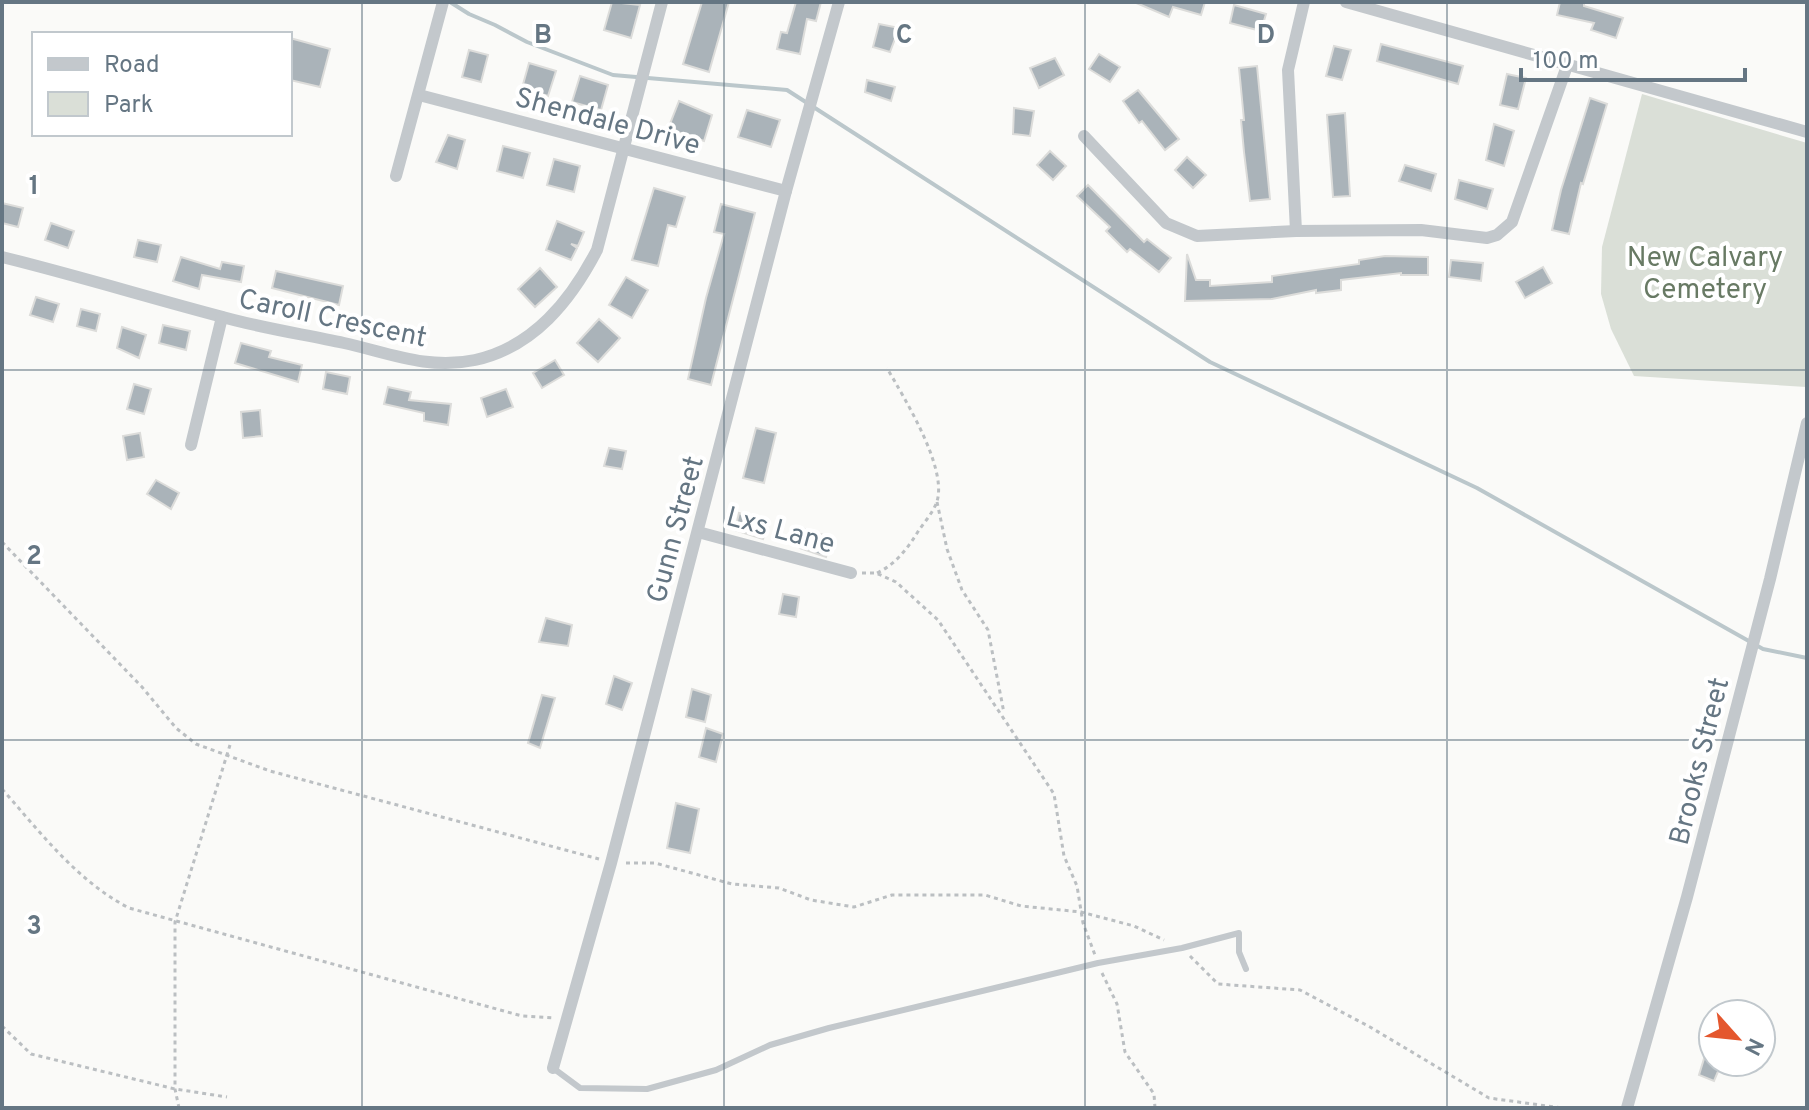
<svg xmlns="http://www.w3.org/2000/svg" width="1809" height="1110" viewBox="0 0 1809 1110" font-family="Overpass,sans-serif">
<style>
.green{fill:#dadfd7}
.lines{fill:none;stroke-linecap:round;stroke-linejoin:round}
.stream{stroke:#bbc7cb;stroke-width:4}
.building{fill:#aab3b9;stroke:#dcdcda;stroke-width:2}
.path{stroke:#bbbfc2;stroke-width:3;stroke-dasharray:4 4;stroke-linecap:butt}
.service{stroke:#c3c8cc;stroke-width:6}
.minor{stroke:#c3c8cc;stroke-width:12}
.grid{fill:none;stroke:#657683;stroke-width:2;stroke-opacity:0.55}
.labels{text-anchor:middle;stroke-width:8;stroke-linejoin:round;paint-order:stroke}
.street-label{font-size:28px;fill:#657683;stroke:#fff}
.park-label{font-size:28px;fill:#687a64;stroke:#fff}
.grid-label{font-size:26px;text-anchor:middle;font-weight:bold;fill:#657683;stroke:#fff;stroke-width:8;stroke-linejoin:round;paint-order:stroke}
</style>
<rect width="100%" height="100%" fill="#fafaf8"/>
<path class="green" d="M1642,94l165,49 -1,244 -172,-11 -23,-47 -10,-35 1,-47z"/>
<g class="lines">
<path class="stream" d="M450,2l19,12 26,11 32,17 86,33 174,15 423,272 267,126 286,161 44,9"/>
</g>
<g class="building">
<path d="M612,2l28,3 -9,33 -27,-8z"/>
<path d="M702,2h27l-20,70 -26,-8z"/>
<path d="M796,2h25l-5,19 -9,-2 -7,35 -23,-5 4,-17 6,1z"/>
<path d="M1134,2h71l-4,13 -28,-8 -4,10z"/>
<path d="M1560,2h24v4l39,12 -7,20 -25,-8 3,-7 -37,-8z"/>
<path d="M1234,5l32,9 -5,17 -31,-8z"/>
<path d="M879,24l20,4 -9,24 -17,-5z"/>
<path d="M290,38l40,11 -10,38 -30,-7z"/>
<path d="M1381,44l82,22 -5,18 -81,-23z"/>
<path d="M1334,46l17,4 -9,30 -16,-4z"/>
<path d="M469,50l19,5 -7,27 -19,-5z"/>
<path d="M1099,54l21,13 -10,15 -21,-13z"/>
<path d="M1055,58l9,17 -25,13 -9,-20z"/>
<path d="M529,63l27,8 -8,25 -26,-8z"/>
<path d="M1257,66l13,133 -20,2 -6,-49 -3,-32h3l-5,-52z"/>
<path d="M1507,74l19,4 -8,31 -18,-4z"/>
<path d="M580,76l28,9 -7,25 -29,-8z"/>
<path d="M867,80l28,7 -4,14 -26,-9z"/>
<path d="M1138,90l41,49 -14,11 -23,-29 -3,2 -16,-22z"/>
<path d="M1590,98l17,6 -24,80 -2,-1 -12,51 -17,-4 9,-40z"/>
<path d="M679,101l33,14 -8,26 -36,-12z"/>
<path d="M1014,108l20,3 -4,25 -17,-2z"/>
<path d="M747,110l33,10 -9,27 -33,-10z"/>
<path d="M1345,113l5,83 -17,1 -6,-82z"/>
<path d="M1494,124l20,7 -10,35 -18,-6z"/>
<path d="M448,135l17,5 -8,29 -21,-7z"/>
<path d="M503,146l27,7 -7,25 -26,-7z"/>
<path d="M1050,151l16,15 -13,14 -16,-15z"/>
<path d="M1187,157l19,18 -13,13 -18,-18z"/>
<path d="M554,159l26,7 -6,26 -27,-7z"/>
<path d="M1405,165l31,9 -5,17 -32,-10z"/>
<path d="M1459,180l34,9 -6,20 -32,-10z"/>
<path d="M1088,185l56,57 3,-3 24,19 -12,14 -29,-23 -3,3 -21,-21 4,-4 -33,-31z"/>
<path d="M654,188l31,9 -9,30 -8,-2 -10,41 -26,-6z"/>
<path d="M2,203l21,5 -5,19 -16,-4z"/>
<path d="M721,204l34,9 -44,172 -23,-6 18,-81 18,-64 -10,-2z"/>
<path d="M557,221l27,11 -6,14 -7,-2 6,4 -6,12 -25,-10z"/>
<path d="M51,223l23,8 -6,17 -23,-8z"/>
<path d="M138,240l23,5 -4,17 -23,-5z"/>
<path d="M1187,254l9,26h14v6l62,-4v-6l87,-12v-4l26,-4 43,1v18h-27v-2l-60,7v10l-25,3v-3l-44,9 -87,2z"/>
<path d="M181,257l39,12 2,-7 22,4 -3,16 -39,-7 -3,14 -26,-8z"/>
<path d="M1451,260l32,3 -2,18 -32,-4z"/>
<path d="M1543,267l9,16 -27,15 -9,-16z"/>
<path d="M540,268l17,19 -22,20 -17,-18z"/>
<path d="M276,271l67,15 -4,19 -67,-17z"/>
<path d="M626,277l22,13 -16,28 -23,-13z"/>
<path d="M36,297l23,7 -6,18 -23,-7z"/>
<path d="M81,309l19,5 -4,17 -19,-5z"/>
<path d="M599,319l21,19 -22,24 -21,-19z"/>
<path d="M163,325l27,6 -4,19 -27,-7z"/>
<path d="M122,327l24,8 -7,23 -22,-10z"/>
<path d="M241,343l30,8 -2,6 33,8 -4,17 -63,-19z"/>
<path d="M555,360l9,15 -22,13 -9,-15z"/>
<path d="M326,372l24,5 -3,17 -24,-5z"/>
<path d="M134,384l17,5 -7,25 -17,-5z"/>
<path d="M388,387l23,5 -2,8 42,4 -3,21 -24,-4v-8l-40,-9z"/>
<path d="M506,389l7,18 -26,10 -6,-19z"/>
<path d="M260,410l2,26 -19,2 -2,-26z"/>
<path d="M756,428l20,5 -12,50 -21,-5z"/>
<path d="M140,433l4,24 -17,3 -4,-24z"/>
<path d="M609,448l17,3 -4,18 -18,-3z"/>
<path d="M156,480l23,13 -8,16 -24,-15z"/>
<path d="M739,513l30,10 -6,16 -28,-9z"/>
<path d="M805,529l27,9 -6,19 -26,-9z"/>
<path d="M783,594l16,3 -3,20 -17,-3z"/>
<path d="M546,618l26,7 -4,21 -29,-4z"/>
<path d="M614,676l18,7 -10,27 -16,-6z"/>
<path d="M692,689l19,6 -6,27 -19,-5z"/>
<path d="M542,695l13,3 -15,50 -12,-5z"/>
<path d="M706,728l17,6 -7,28 -17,-5z"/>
<path d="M676,803l23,6 -9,44 -23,-5z"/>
<path d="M1710,1039h3v23h9l-8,19 -15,-6z"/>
</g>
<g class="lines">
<g class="path">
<path d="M937,502l10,47 15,41 26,40 16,83"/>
<path d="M2,542l140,145 34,41 20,16 74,27 329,88"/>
<path d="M862,573h14l20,9 42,38 116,174 10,62 13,30 6,37 12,32"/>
<path d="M877,573c19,-9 31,-25 42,-43 6,-8 13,-17 17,-26 14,-33 -32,-106 -49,-136"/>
<path d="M2,789c39,44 75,92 127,119l393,108 33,2"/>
<path d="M626,863h29l77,21 47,4 32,12 43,7 38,-12h93l36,11 60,6 53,14 30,14"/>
<path d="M1190,956l28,28 82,6 70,37 119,71 73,10"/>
<path d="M1102,973l15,31 8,48 29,42 1,14"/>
<path d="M2,1026l29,28 144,35 52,8"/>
<path d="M179,1108l-4,-19v-167l55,-177"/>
</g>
<path class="service" d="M553,1068l27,20 67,1 69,-19 54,-25 59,-17 269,-65 84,-15 57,-15v19l7,17"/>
<g class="minor">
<path d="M1346,2l461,130"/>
<path d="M419,95l367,96"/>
<path d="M1084,136l82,87 31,13 99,-5 125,-1 66,8 10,-3 15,-13 56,-159"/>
<path d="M396,176l47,-174"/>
<path d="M1296,231l-8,-161 16,-68"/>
<path d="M2,257c73,18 145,40 217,59 41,12 84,18 125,27 45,10 84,27 131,17 59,-13 96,-60 122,-110l65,-248"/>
<path d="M191,445l31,-128"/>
<path d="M698,532l153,41"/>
<path d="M553,1068l58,-205 175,-672 53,-189"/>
<path d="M1627,1108l60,-211 83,-318 37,-156"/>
</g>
</g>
<path class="grid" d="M362,2v1106M724,2v1106M1085,2v1106M1447,2v1106M2,370h1805M2,740h1805"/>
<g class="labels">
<g class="street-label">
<text transform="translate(608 120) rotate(15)" y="10">Shendale Drive</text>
<text transform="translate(333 317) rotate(12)" y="10">Caroll Crescent</text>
<text transform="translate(674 529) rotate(-75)" y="10">Gunn Street</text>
<text transform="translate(781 529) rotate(15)" y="10">Lxs Lane</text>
<text transform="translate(1698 761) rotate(-76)" y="10">Brooks Street</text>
</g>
<g class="park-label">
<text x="1705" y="266">New Calvary<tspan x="1705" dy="32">Cemetery</tspan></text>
</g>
</g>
<g class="grid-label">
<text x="543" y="43">B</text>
<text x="904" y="43">C</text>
<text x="1266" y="43">D</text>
<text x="34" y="194">1</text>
<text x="34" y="564">2</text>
<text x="34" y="934">3</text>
</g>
<rect width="1809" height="1110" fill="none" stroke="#657683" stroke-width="8"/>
<rect x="32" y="32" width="260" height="104" fill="#ffffff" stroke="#c1c8cd" stroke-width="2"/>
<rect x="48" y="58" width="40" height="12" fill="#c3c8cc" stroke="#c1c8cd" stroke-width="2"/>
<text x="104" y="72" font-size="24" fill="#657683">Road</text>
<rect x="48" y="92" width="40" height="24" fill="#dadfd7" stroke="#c1c8cd" stroke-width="2"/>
<text x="104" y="112" font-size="24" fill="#657683">Park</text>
<g transform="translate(1737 1038) rotate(117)"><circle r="38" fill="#ffffff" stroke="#c1c8cd" stroke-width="2"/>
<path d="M0-6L14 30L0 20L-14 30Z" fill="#e4572e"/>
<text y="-12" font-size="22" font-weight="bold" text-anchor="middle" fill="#657683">N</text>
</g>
<path d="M1521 68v12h224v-12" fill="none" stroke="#657683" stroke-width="4"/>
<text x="1533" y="68" font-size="24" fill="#657683" stroke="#ffffff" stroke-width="6" paint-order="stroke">100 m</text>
</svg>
